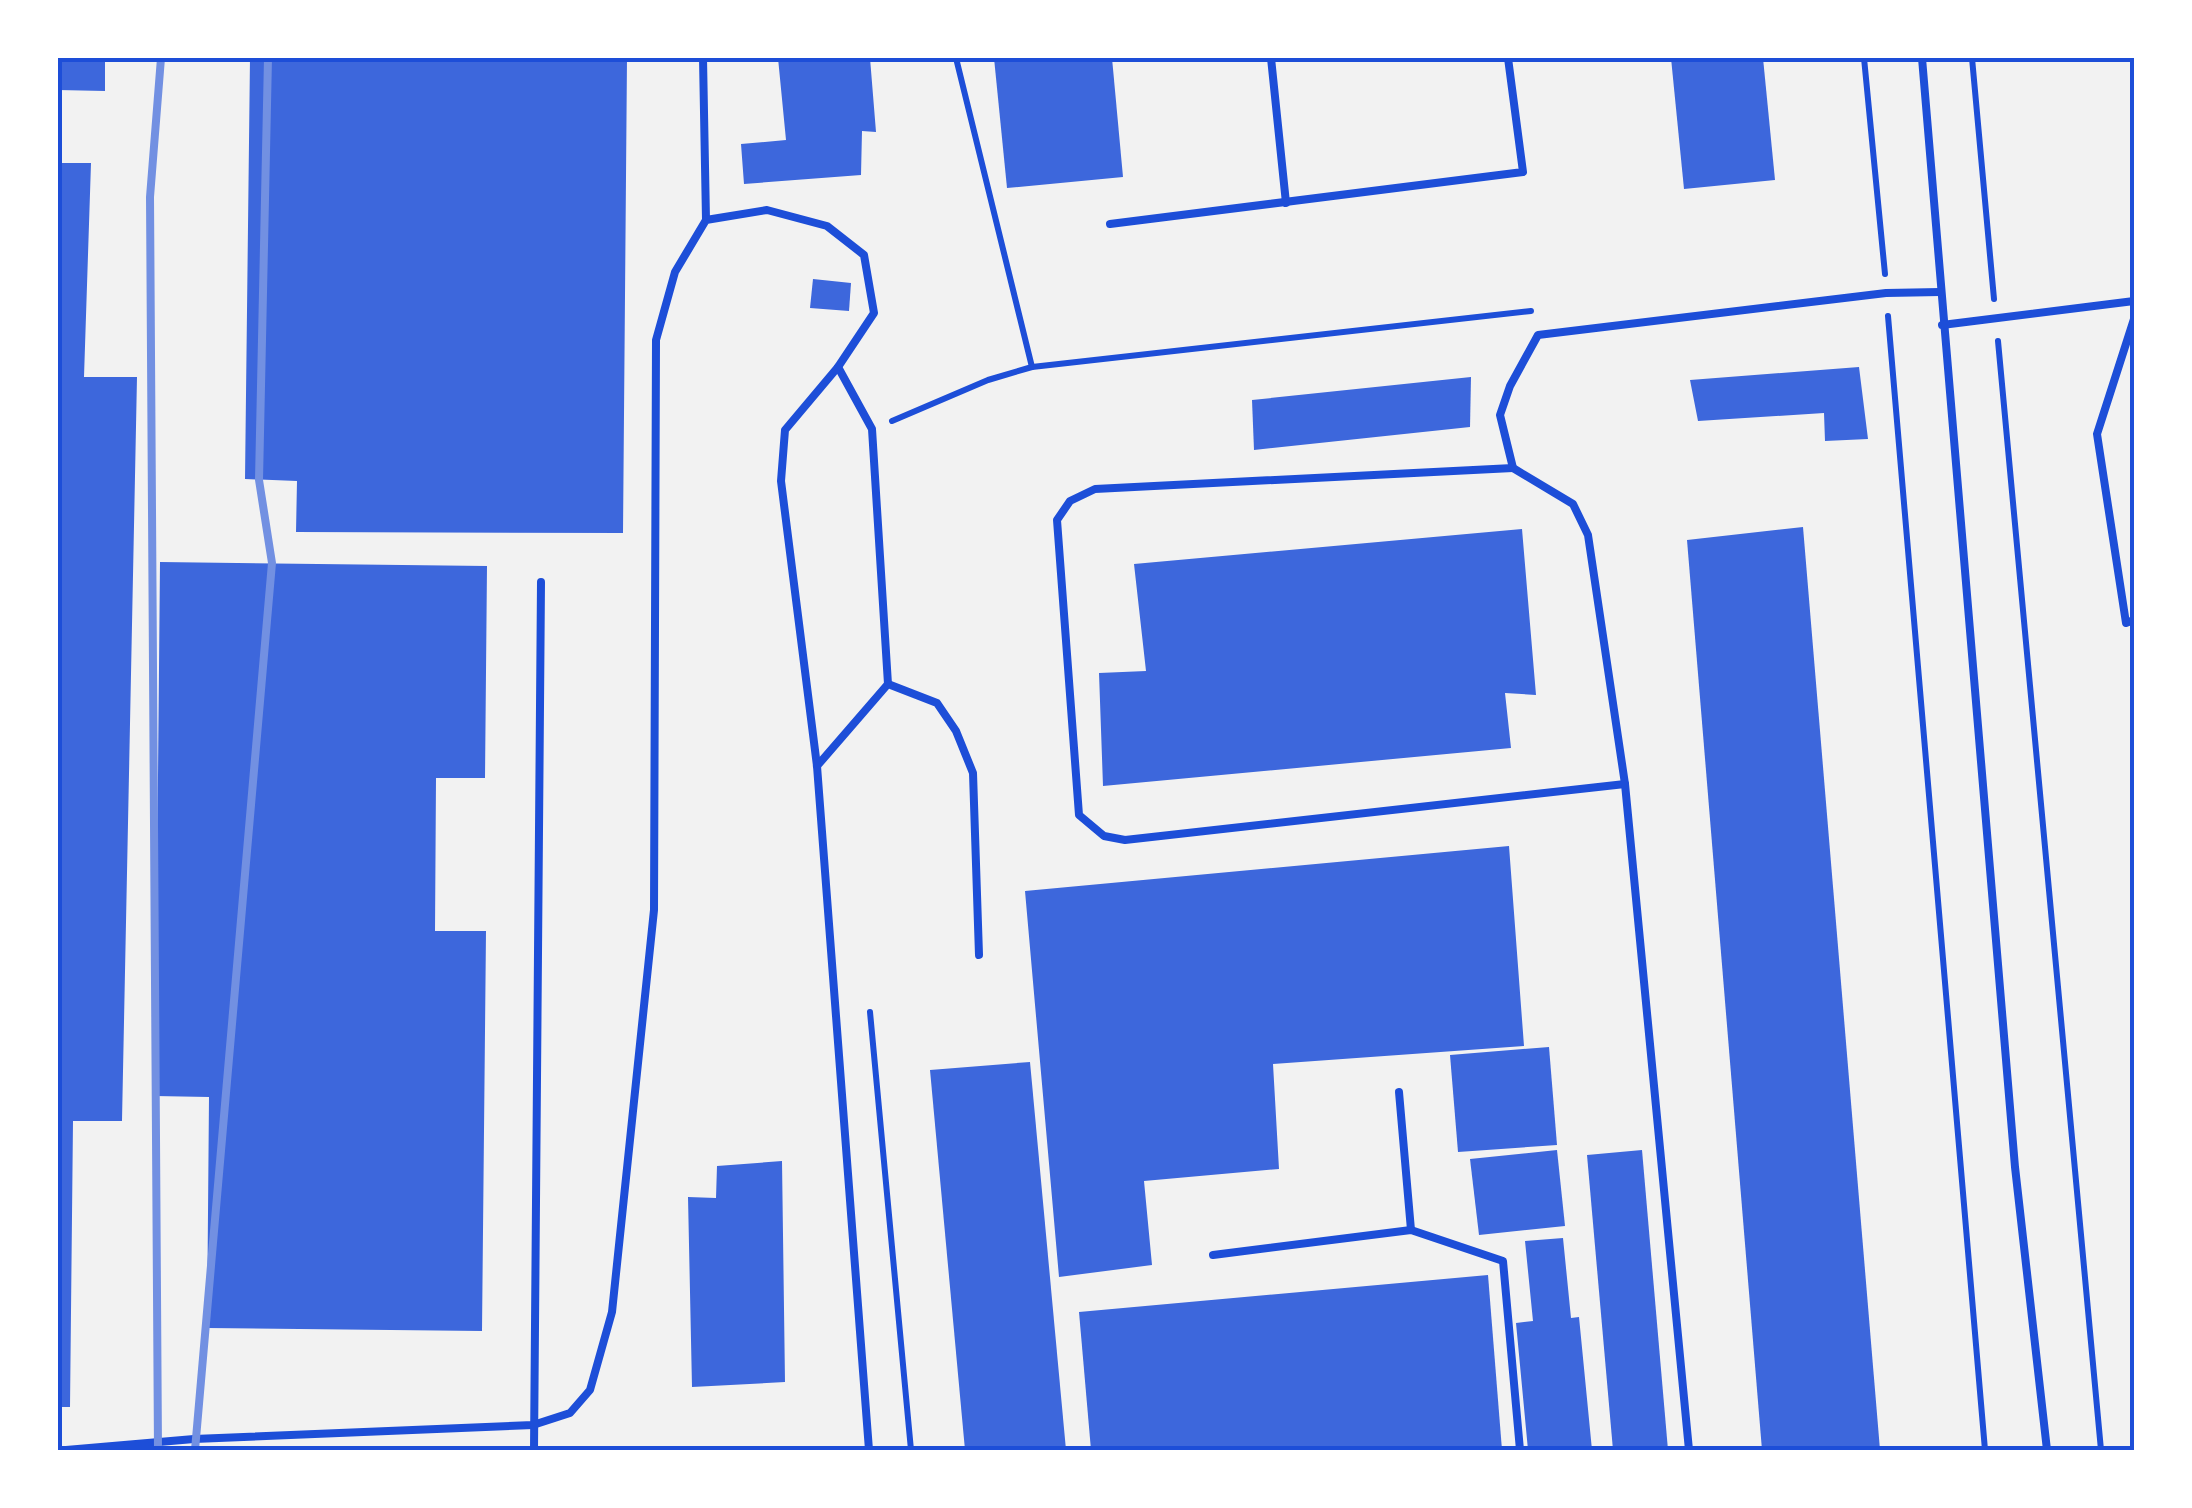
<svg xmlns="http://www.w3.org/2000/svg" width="2192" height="1508" viewBox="0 0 2192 1508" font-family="'IBM Plex Sans',sans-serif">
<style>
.building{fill:#3d67dc}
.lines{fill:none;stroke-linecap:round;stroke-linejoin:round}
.path{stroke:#1d4ed8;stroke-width:6}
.service{stroke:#1d4ed8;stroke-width:8}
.rail{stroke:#7290e2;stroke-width:8}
.neatline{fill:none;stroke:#1d4ed8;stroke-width:4}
</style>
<rect width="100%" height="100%" fill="#f2f2f2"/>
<g class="building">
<path d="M58,58h47v33l-47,-1z"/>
<path d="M250,58h377l-4,475 -327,-1 1,-51 -52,-2z"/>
<path d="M778,58h92l6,74 -14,-1 -1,44 -117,9 -3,-40 45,-4z"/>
<path d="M994,58h118l11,119 -116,11z"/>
<path d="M1671,58h92l12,122 -91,9z"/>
<path d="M58,163h33l-7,214h53l-15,744h-49l-3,286h-12z"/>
<path d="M813,279l38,4 -2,28 -39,-3z"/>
<path d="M1859,367l9,72 -43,2 -1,-28 -126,8 -8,-41z"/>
<path d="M1471,377l-1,50 -216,23 -2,-50z"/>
<path d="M1803,527l77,923h-118l-75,-910z"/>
<path d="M1522,529l14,166 -31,-2 6,55 -408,38 -4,-113 47,-2 -12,-107z"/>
<path d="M160,562l327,4 -2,212h-49l-1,153h51l-4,400 -275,-3 2,-231 -54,-1z"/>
<path d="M1509,846l15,200 -251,18 6,105 -135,12 8,84 -93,12 -34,-386z"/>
<path d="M1549,1047l8,98 -99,7 -8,-97z"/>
<path d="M1030,1062l36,388h-101l-35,-380z"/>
<path d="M1557,1150l8,76 -86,9 -9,-76z"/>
<path d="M1642,1150l26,300h-55l-26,-295z"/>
<path d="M782,1161l3,221 -93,5 -4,-190 28,1 1,-32z"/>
<path d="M1563,1238l8,80 8,-1 13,133h-64l-12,-127 17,-2 -8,-80z"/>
<path d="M1488,1275l14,175h-411l-12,-138z"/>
</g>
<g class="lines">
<g class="path">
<path d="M956,58l76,309"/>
<path d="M1864,58l21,216"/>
<path d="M1972,58l22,241"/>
<path d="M1888,316l97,1134"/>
<path d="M1998,341l103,1109"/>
<path d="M892,421l96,-41 44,-13 499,-56"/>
<path d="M870,1012l41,438"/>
</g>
<g class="service">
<path d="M703,58l3,162"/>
<path d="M1271,58l15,145"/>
<path d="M1922,58l93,1109 32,283"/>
<path d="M1110,224l413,-52 -15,-114"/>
<path d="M2134,319l-37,115 29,189 8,-3"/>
<path d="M1942,325l192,-24"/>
<path d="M838,367l34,62 16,255"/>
<path d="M1513,468l-418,21 -25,12 -13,19 22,295 25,21 21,4 500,-56"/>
<path d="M817,766l71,-82 49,19 19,28 17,42 6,182"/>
<path d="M1399,1092l12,138"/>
<path d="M1213,1255l198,-25 92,31 17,189"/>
<path d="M66,1450l128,-11 339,-14 37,-12 20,-23 22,-78 42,-402 2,-570 19,-68 31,-52 61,-10 60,16 37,29 10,58 -36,54 -53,63 -4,51 36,285 52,684"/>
<path d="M534,1450l7,-868"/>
<path d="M1689,1450l-64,-666 -37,-249 -15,-31 -60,-36 -13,-53 10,-29 28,-51 348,-42 54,-1"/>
</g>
<g class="rail">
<path d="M158,1450l-8,-1253 11,-139"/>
<path d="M195,1450l77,-887 -13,-83 9,-422"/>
</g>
</g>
<rect width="2192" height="1508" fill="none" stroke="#ffffff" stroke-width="120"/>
<rect x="60" y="60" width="2072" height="1388" class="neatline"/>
</svg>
